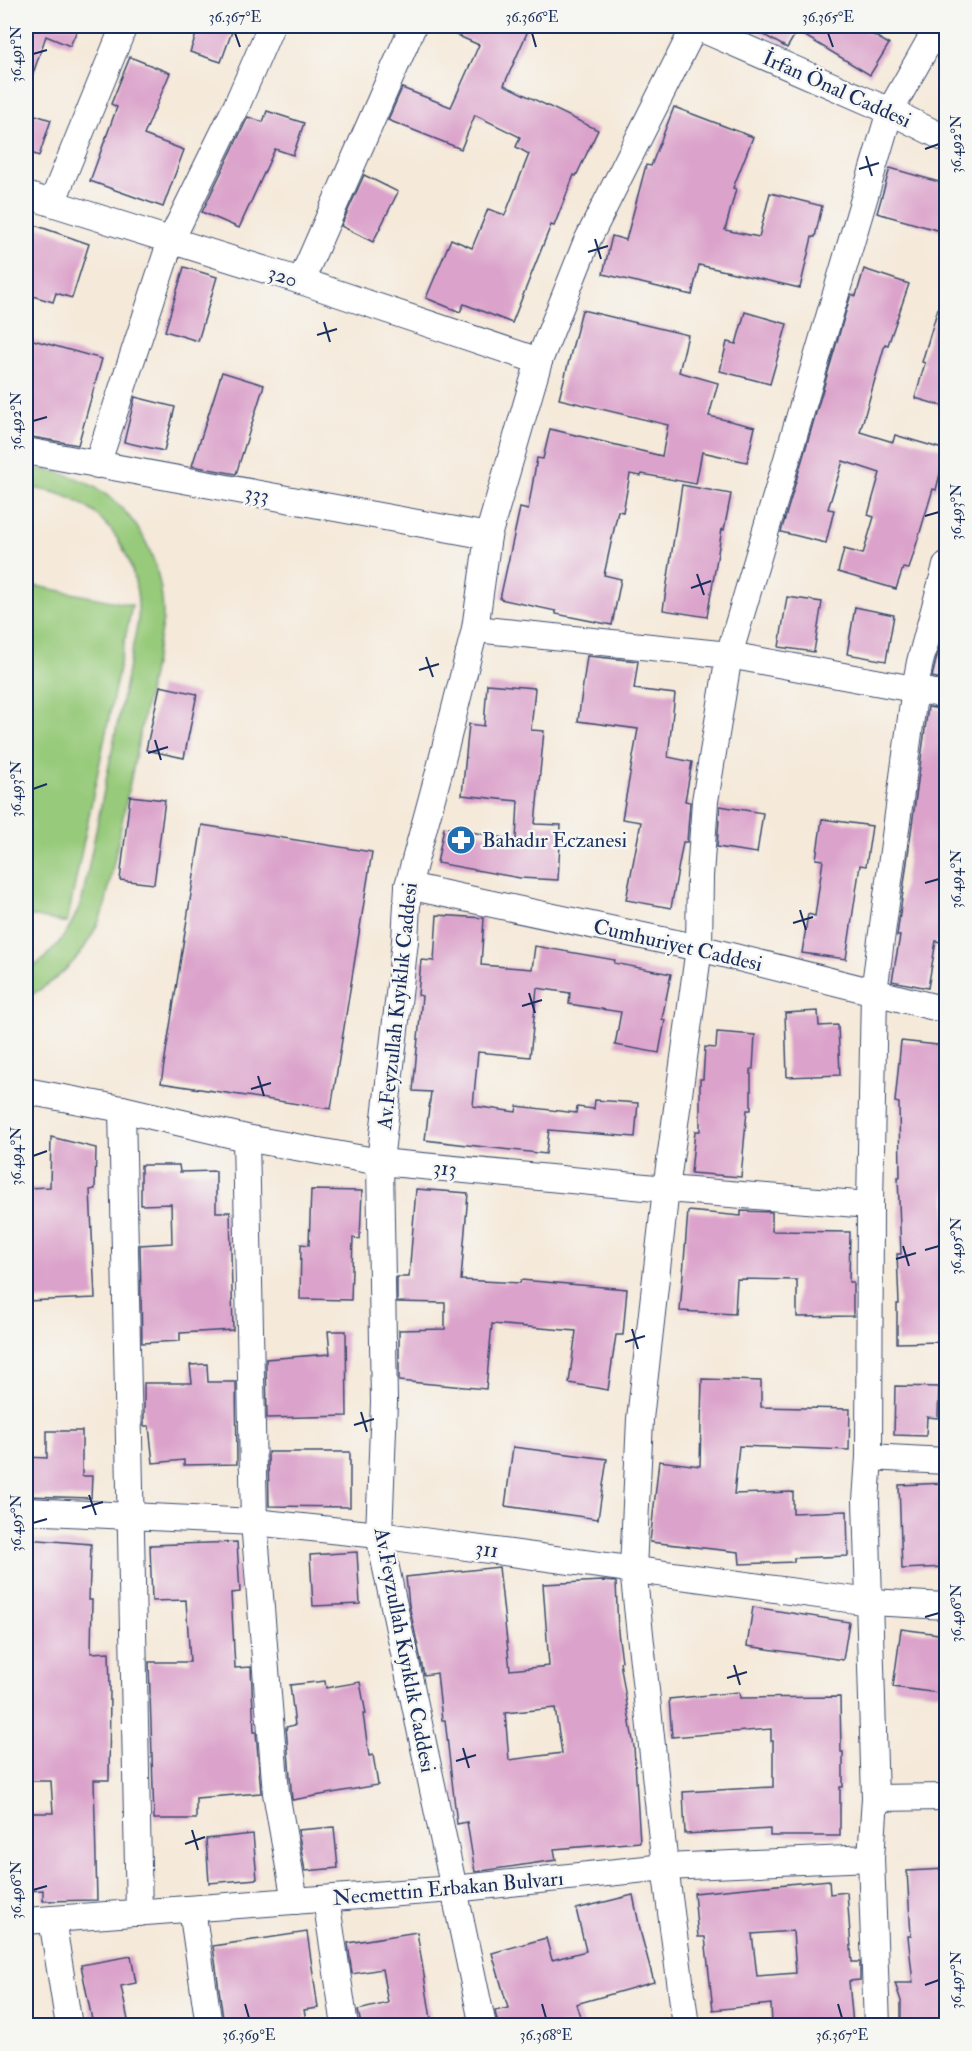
<svg xmlns="http://www.w3.org/2000/svg" width="972" height="2051" viewBox="0 0 972 2051" font-family="'IM FELL Double Pica',serif">
<style>
.green{fill:#97ca7a;stroke:#597c6c;stroke-width:1.5}
.building{fill:#dba3cb;fill-rule:evenodd}
.lines{fill:none;stroke-linecap:round;stroke-linejoin:round}
.minor-casing{stroke:#3c4b70;stroke-width:28}
.minor{stroke:#fff;stroke-width:26}
.ticks{fill:none;stroke:#1b2f5e;stroke-width:2}
.labels{text-anchor:middle;stroke-width:5;stroke-linejoin:round;paint-order:stroke}
.street-label{font-size:21px;fill:#1b2f5e;stroke:#f6f6f2}
.poi-label{font-size:21px;fill:#1b2f5e;stroke:#f6f6f2;text-anchor:start}
.neatline{fill:none;stroke:#1b2f5e;stroke-width:2}
.ticks-label{font-size:15px;text-anchor:middle;fill:#1b2f5e}
</style>
<rect width="100%" height="100%" fill="#f6f6f2"/>
<filter id="ink" filterUnits="userSpaceOnUse"><feTurbulence type="fractalNoise" baseFrequency=".0167" numOctaves="2"/><feDisplacementMap in="SourceGraphic" scale="12" xChannelSelector="R" yChannelSelector="G"/><feConvolveMatrix kernelMatrix="1 2 1 2 8 2 1 2 1" color-interpolation-filters="sRGB"/></filter>
<filter id="wash" filterUnits="userSpaceOnUse"><feTurbulence type="fractalNoise" baseFrequency=".008" numOctaves="4" result="noise"/><feDisplacementMap in="SourceGraphic" scale="24" xChannelSelector="R" yChannelSelector="G"/><feGaussianBlur stdDeviation="1.35" result="paint"/><feColorMatrix in="noise" values="0 0 0 0 0 0 0 0 0 0 0 0 0 0 0 0 0 1.4 0 .05"/><feComposite in="paint" operator="in"/></filter>
<g filter="url(#wash)">
<rect width="100%" height="100%" fill="#f5e9d9"/>
<g class="green">
<path d="M26,468c86,3 138,69 137,152l-58,286c-15,43 -40,71 -79,92v-26c28,-18 44,-40 56,-72l56,-279c4,-69 -39,-130 -112,-133z"/>
<path d="M26,584l106,21 -65,318 -41,-8z"/>
</g>
<g id="blocks">
<g class="building">
<path d="M26,26h53l-9,20 -24,-10 -18,52h-2z"/>
<path d="M199,26h35l-13,36 -31,-10z"/>
<path d="M436,26h94l-26,59 94,45 -22,46 -2,-1 -20,51 -3,-1 -39,98 -48,-19 -4,8 -34,-14 25,-59 21,9 16,-39 17,6 24,-61 -13,-7 4,-10 -45,-22 -14,34 -73,-29 14,-32 49,19 28,-62z"/>
<path d="M748,26h110l31,18 -19,31 -73,-44 -10,17z"/>
<path d="M130,57l40,16 -26,62 40,15 -21,57 -73,-26 27,-74 -6,-3z"/>
<path d="M674,107l79,30 -20,51 3,1 -11,41 34,7 11,-44 52,13 -7,31h-3l-12,51 -101,-23 -7,30 -89,-21 9,-38 14,4 20,-75 5,1z"/>
<path d="M267,111l37,12 -11,32 -18,-6 -36,79 -37,-16 46,-95 15,5z"/>
<path d="M26,112l25,8 -12,36 -13,-5z"/>
<path d="M890,168l56,16v24l-6,23 -63,-18z"/>
<path d="M364,175l34,17 -25,50 -32,-16z"/>
<path d="M26,222l63,22 -17,54 -16,-5 -3,9 -27,-8z"/>
<path d="M184,267l33,10 -19,64 -33,-10z"/>
<path d="M864,269l45,15 -21,61 -3,-1 -25,88 33,10 2,-7 51,15 -10,40 -3,-1 -24,80 -6,-1 -7,21 -58,-17 6,-23 19,5 11,-37 -6,-2 12,-42 -37,-12 -15,48 6,1 -8,33 -45,-11 70,-238 5,2z"/>
<path d="M942,295h4v112l-31,-9 10,-35 -3,-1z"/>
<path d="M582,310l106,25 -9,37 39,11 -9,33 46,11 -8,35 -45,-10 -6,32 -54,-10 -1,2 -11,-2 -7,38 -5,-1 -14,64 17,4 -9,46 -56,-11v-3l-56,-12 20,-91 8,2 9,-52 6,1 7,-30 112,27 6,-31 -109,-26z"/>
<path d="M745,312l42,12 -17,60 -50,-13 7,-29 9,2z"/>
<path d="M26,338l76,21 -24,86 -52,-9z"/>
<path d="M222,372l42,13 -28,89 -44,-8z"/>
<path d="M135,397l40,10 -11,44 -40,-9z"/>
<path d="M682,485l49,9 -7,36 -2,-1 -15,88 -44,-7z"/>
<path d="M787,597l35,5 -8,50 -35,-5z"/>
<path d="M855,607l39,8 -8,46 -39,-7z"/>
<path d="M939,648l7,1v31l-14,-3z"/>
<path d="M587,656l51,5 -4,28 41,5 -7,63 24,5 -7,39 5,1 -3,40h-4l-12,66 -45,-8 15,-78 -19,-3 16,-90 -60,-8z"/>
<path d="M487,684l48,4 -4,42 13,1 -9,93 26,1 -3,55 -38,-2 -83,-15 7,-36 72,13 2,-39 -56,-6 7,-71 15,2z"/>
<path d="M160,686l37,8 -13,64 -38,-8z"/>
<path d="M928,707l18,3v188l-5,44 -5,-1 -8,47 -36,-7 8,-45h-3z"/>
<path d="M130,796l35,4 -11,84 -34,-4z"/>
<path d="M720,806l43,7 -6,40 -40,-6z"/>
<path d="M822,819l50,7 -6,40 -6,-1 -14,94 -44,-6 6,-39 7,2 8,-56 -7,-1z"/>
<path d="M202,825l170,27 -41,257 -170,-26z"/>
<path d="M437,915l47,3 -3,47 51,4 3,-23 80,14 -1,3 57,11 -9,45 3,1 -6,33 -44,-8 6,-33 -52,-8 1,-11 -33,-5 -7,69 -52,-5 -5,54 43,6 1,-6 59,7 1,-6 17,2 1,-9 43,3 -3,34 -86,-7 -3,24 -121,-14 6,-48 -18,-1 9,-95 -4,-1 3,-35 13,1z"/>
<path d="M818,1011l1,15 19,-1 2,50 -53,2 -2,-64z"/>
<path d="M717,1032l38,3 -2,34h-2v41h-4l-6,67 -50,-4 4,-42h5v-52h3l2,-32 11,1z"/>
<path d="M901,1041l45,5v50l-2,29 2,-1v163h-4l-1,55 -44,1v-39h2l-2,-50h4l-3,-77h2l-1,-74 -4,-1z"/>
<path d="M51,1137l45,11 -1,41 -5,1 5,108 -69,3v-113l24,-1z"/>
<path d="M141,1165h38l1,7 36,-1v41h14l3,118 -53,3v8l-38,2 -2,-98 32,-2 -1,-39 -30,1z"/>
<path d="M416,1189l52,4 -7,87 59,3 1,-3 106,9 -4,46h-7l-8,55 -39,-7 7,-52 -84,-7 -6,65 -87,-8v-51l46,-1v-26l-48,-1v-25h12z"/>
<path d="M311,1190l51,1 -2,48 -7,-1 -2,62 -51,-1 1,-55 8,1z"/>
<path d="M688,1211l53,5v-5l31,1v19l78,1 -1,50h4v34l-56,1v-37l-60,-1 -2,35 -55,-3z"/>
<path d="M328,1331h18l1,85 -80,2 -1,-59 64,-5z"/>
<path d="M207,1364l1,18h28l1,82 -53,1v-5l-31,3 -4,-37h-5v-43h48l-2,-18z"/>
<path d="M702,1379l59,2v26l89,2 -1,41 -110,-4 -5,48 59,-2v21l54,-2 1,45 -54,2v4l-54,2 -1,-12 -89,-10 9,-81 41,5z"/>
<path d="M895,1386l44,1 -1,31 -11,-1 -1,19 -32,-1z"/>
<path d="M47,1431h35v45h10l-1,22 -65,-2v-39l21,1z"/>
<path d="M513,1447l94,12 -9,60 -93,-13z"/>
<path d="M268,1452h82v55l-81,-1z"/>
<path d="M946,1483v84l-44,2 -3,-84z"/>
<path d="M26,1539l65,5 -2,56h3l-1,53 18,-1 1,37 -1,91h-15l3,120 -54,1v-11l-17,1v-78h27l-2,-32h-25z"/>
<path d="M237,1542l3,50 -9,1 4,75 16,-1 3,65h2l5,61 -65,5v21h-42l-5,-157h41l-4,-62 -34,1 -2,-56z"/>
<path d="M357,1552l3,52 -47,2 -3,-51z"/>
<path d="M499,1567l11,103 39,-4 -6,-82 60,-3 13,1 2,50 4,29 -2,1 14,85 6,95 -86,7 2,11 -81,12 -8,-50 -10,2 -12,-104h-3l-5,-47 -13,2 -15,-70 -3,-28zM555,1708l7,45 -53,7 -4,-47z"/>
<path d="M753,1607l96,15 -6,38 -96,-14z"/>
<path d="M901,1629l45,6v59l-53,-7z"/>
<path d="M325,1681l1,7 34,-6 6,32h-3l6,42 4,-1 5,30 -86,15 -6,-73 9,-2 -5,-40z"/>
<path d="M739,1692l1,6 100,-1 1,55h2v35h-3v49h-70v-7l-85,5 -2,-42 90,-5v-46h-2v-12l-99,8 -3,-38z"/>
<path d="M334,1827l4,41 -33,3 -7,-41z"/>
<path d="M253,1834l4,45 -48,4 -3,-44z"/>
<path d="M946,1869v156h-45v-24l-6,-18h18l-5,-47h3l-4,-65z"/>
<path d="M829,1880l1,14 17,-2 5,70h8v18l-11,1 4,44h-81l-1,-21 -58,6 -8,-73h-7l-4,-44zM793,1931l3,42 -39,3 -5,-42z"/>
<path d="M633,1895l8,39 13,48 -78,22 7,21h-85l-3,-14 13,-3 -16,-55 54,-15 6,22 34,-9 -10,-42z"/>
<path d="M307,1932l11,76 -14,2 3,15h-83l-11,-79z"/>
<path d="M417,1932l15,93h-71l-3,-15 30,-7 -6,-34 -30,5 -4,-31z"/>
<path d="M131,1956l5,27 -15,3 8,39h-36l-12,-60z"/>
</g>
</g>
</g>
<g filter="url(#ink)">
<use href="#blocks" fill-opacity="0" stroke="#3c4b70" stroke-width="1.5"/>
<g class="lines">
<g class="minor-casing">
<g id="minor">
<path d="M695,26l195,85 56,28"/>
<path d="M26,195l275,86 238,80"/>
<path d="M52,203l72,-177"/>
<path d="M301,281l112,-255"/>
<path d="M26,451l462,85"/>
<path d="M97,465l74,-225 65,-133 35,-81"/>
<path d="M475,629l254,26 217,40"/>
<path d="M408,886l291,62 247,62"/>
<path d="M26,1091l96,18 124,29 134,24 286,27 204,16"/>
<path d="M122,1109l17,804"/>
<path d="M246,1138l8,384 22,271 19,108"/>
<path d="M869,1457l77,4"/>
<path d="M26,1511l228,11 125,13 491,67 76,4"/>
<path d="M875,1798l71,-1"/>
<path d="M326,1899l19,127"/>
<path d="M192,1909l17,117"/>
<path d="M52,1919l17,107"/>
<path d="M26,1921l427,-32 212,-22 206,-9"/>
<path d="M483,2026l-104,-491 5,-133 -4,-240 25,-221 3,-55 31,-114 36,-143 13,-93 51,-175 47,-118 109,-217"/>
<path d="M686,2026l-21,-159 -32,-298 7,-150 26,-230 33,-241 1,-72 5,-75 24,-146 161,-544 48,-85"/>
<path d="M877,2026l-6,-168 4,-60 -9,-297 3,-44 1,-252 4,-213 41,-304 5,-26 26,-96"/>
</g>
</g>
<use href="#minor" class="minor"/>
</g>
</g>
<path class="ticks" d="M235,33l5,14M532,33l4,14M828,33l5,14M33,54l14,-4M925,149l14,-5M866,156l6,20M859,169l20,-6M595,239l6,20M588,252l20,-6M324,322l6,20M317,335l20,-6M33,421l14,-4M925,516l14,-4M697,574l7,21M691,588l20,-7M426,657l7,20M419,670l20,-6M155,740l6,20M148,753l20,-6M33,789l14,-5M925,883l14,-4M800,910l6,20M793,923l20,-6M529,993l6,20M522,1006l20,-6M258,1076l6,20M251,1089l20,-6M33,1156l14,-5M903,1246l6,20M925,1250l14,-4M896,1259l20,-6M632,1329l6,20M625,1342l20,-6M361,1412l6,20M354,1425l20,-6M89,1495l7,20M82,1508l21,-6M33,1523l14,-4M925,1617l14,-4M734,1665l6,20M727,1678l20,-6M463,1748l6,20M456,1761l20,-6M192,1830l6,20M185,1844l20,-7M33,1890l14,-4M925,1985l14,-5M245,2004l4,14M542,2004l4,14M838,2004l4,14"/>
<defs>
<g id="pharmacy-disc" transform="scale(1.5)"><circle r="9.5" fill="#1f6fb2" stroke="#f6f6f2"/><path d="M-2-6h4v4h4v4h-4v4h-4v-4h-4v-4h4Z" fill="#fff"/></g>
</defs>
<g fill-rule="evenodd">
<use href="#pharmacy-disc" x="461" y="840"/>
</g>
<g class="labels">
<g class="street-label">
<text transform="translate(837 89) rotate(24)" y="7">İrfan Önal Caddesi</text>
<text transform="translate(283 276) rotate(18)" y="7">320</text>
<text transform="translate(257 494) rotate(10)" y="7">333</text>
<text transform="translate(678 945) rotate(13)" y="7">Cumhuriyet Caddesi</text>
<text transform="translate(397 1006) rotate(-84)" y="7">Av.Feyzullah Kıyıklık Caddesi</text>
<text transform="translate(445 1168) rotate(6)" y="7">313</text>
<text transform="translate(487 1549) rotate(8)" y="7">311</text>
<text transform="translate(405 1650) rotate(79)" y="7">Av.Feyzullah Kıyıklık Caddesi</text>
<text transform="translate(448 1888) rotate(-5)" y="7">Necmettin Erbakan Bulvarı</text>
</g>
<g class="poi-label">
<text x="482" y="847">Bahadır Eczanesi</text>
</g>
</g>
<rect width="972" height="2051" fill="none" stroke="#f6f6f2" stroke-width="66"/>
<rect x="33" y="33" width="906" height="1985" class="neatline"/>
<g class="ticks-label">
<text x="235" y="22">36.367°E</text>
<text x="532" y="22">36.366°E</text>
<text x="828" y="22">36.365°E</text>
<text transform="translate(16 54) rotate(-90)" y="5">36.491°N</text>
<text transform="translate(956 144) rotate(-90)" y="5">36.492°N</text>
<text transform="translate(16 421) rotate(-90)" y="5">36.492°N</text>
<text transform="translate(956 512) rotate(-90)" y="5">36.493°N</text>
<text transform="translate(16 789) rotate(-90)" y="5">36.493°N</text>
<text transform="translate(956 879) rotate(-90)" y="5">36.494°N</text>
<text transform="translate(16 1156) rotate(-90)" y="5">36.494°N</text>
<text transform="translate(956 1246) rotate(-90)" y="5">36.495°N</text>
<text transform="translate(16 1523) rotate(-90)" y="5">36.495°N</text>
<text transform="translate(956 1613) rotate(-90)" y="5">36.496°N</text>
<text transform="translate(16 1890) rotate(-90)" y="5">36.496°N</text>
<text transform="translate(956 1980) rotate(-90)" y="5">36.497°N</text>
<text x="249" y="2040">36.369°E</text>
<text x="546" y="2040">36.368°E</text>
<text x="842" y="2040">36.367°E</text>
</g>
</svg>
